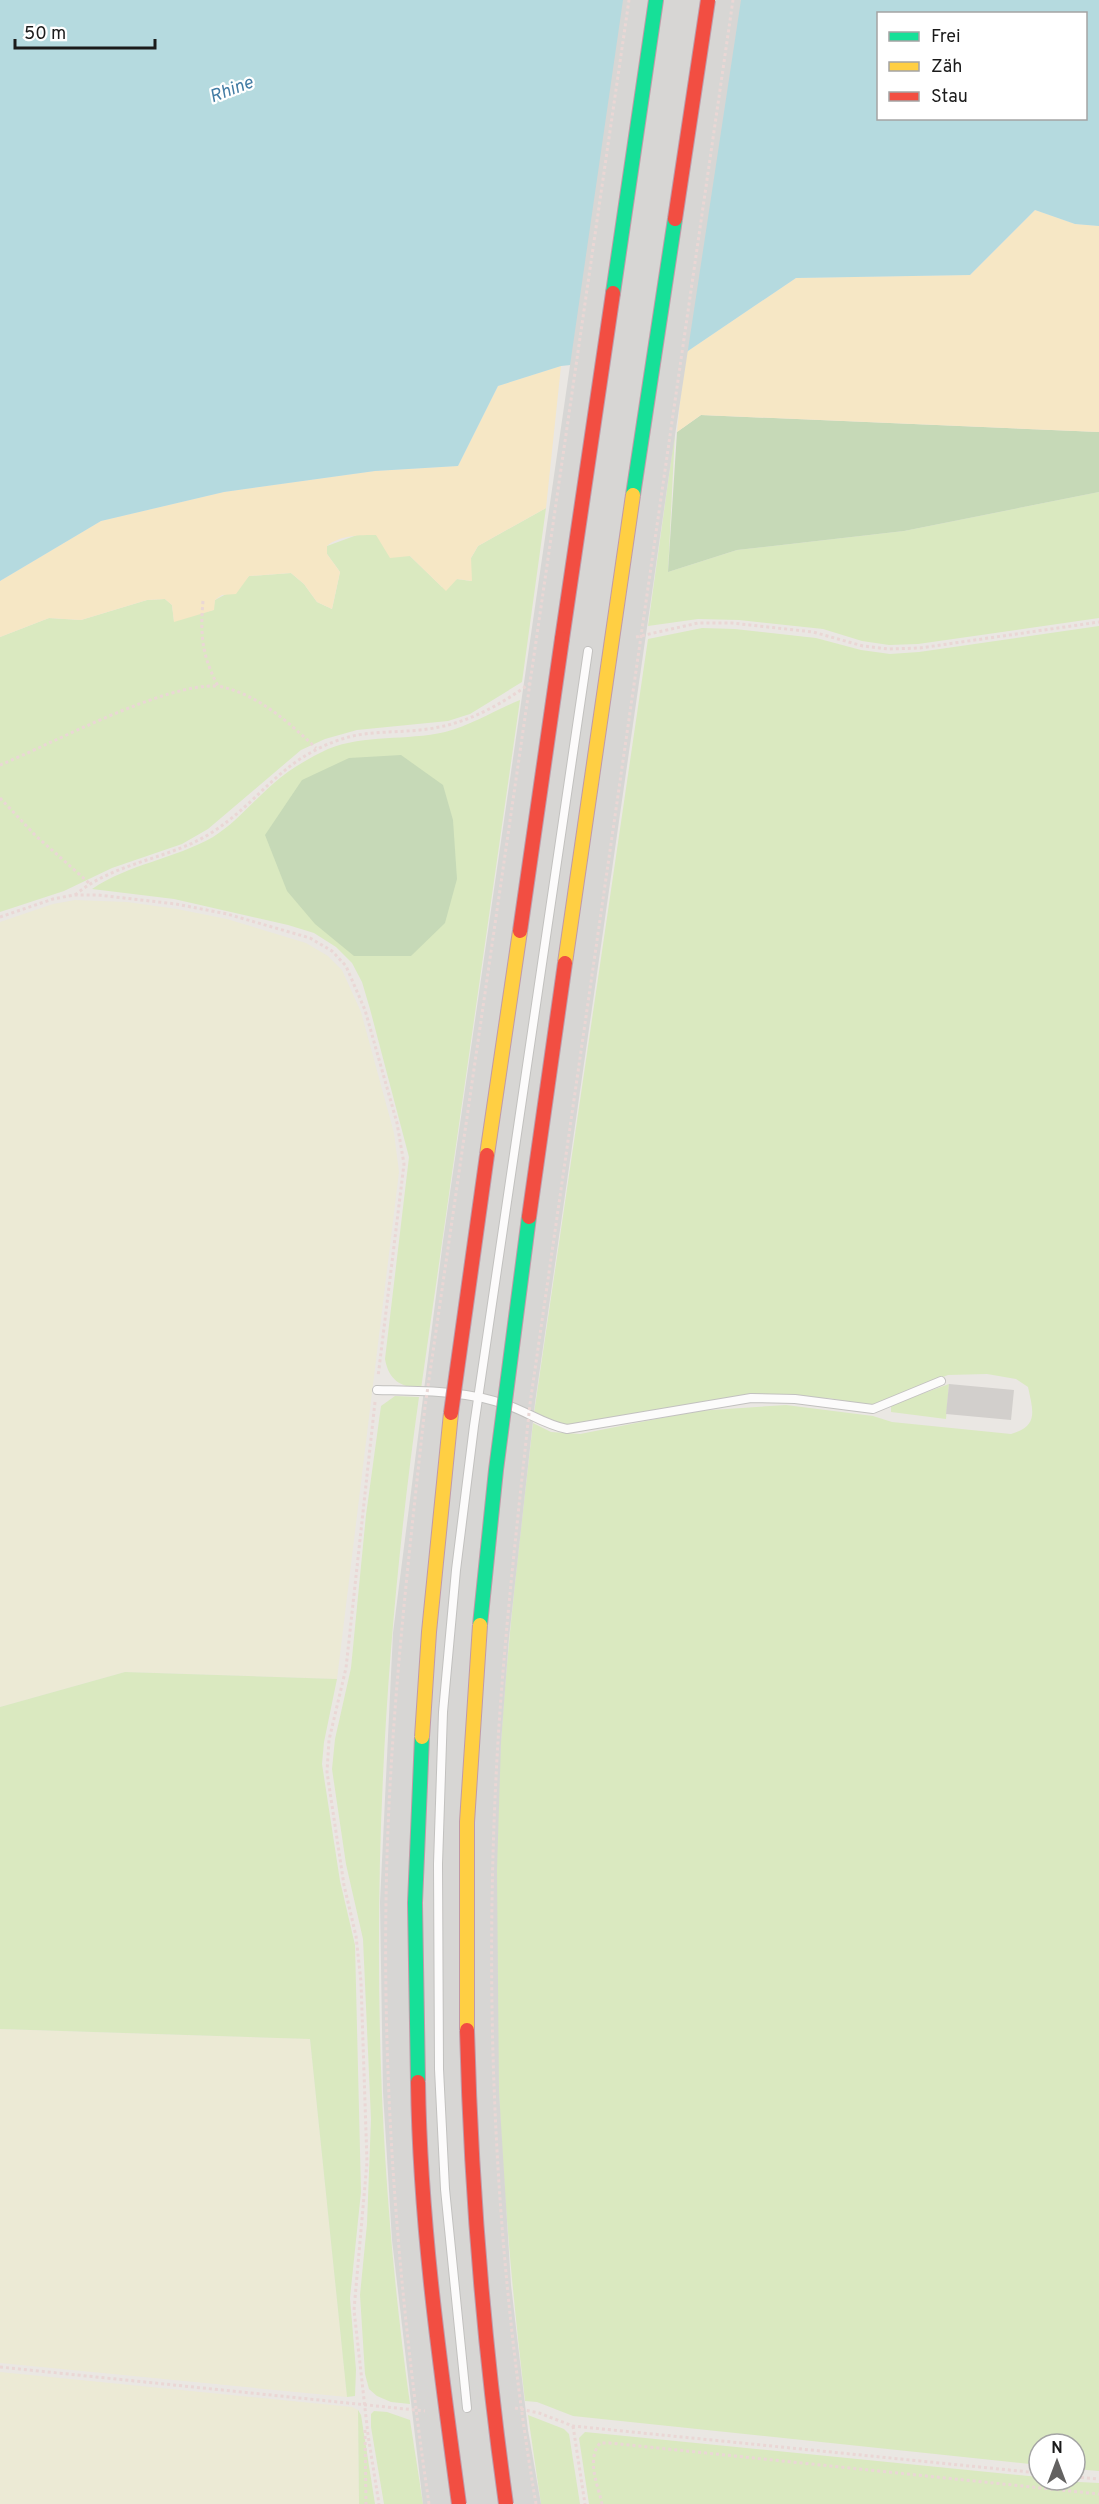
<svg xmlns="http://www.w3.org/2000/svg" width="1099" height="2504" viewBox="0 0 1099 2504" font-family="Overpass,sans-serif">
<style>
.farmland{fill:#ecead5}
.grass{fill:#dae9c0}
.forest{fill:#c6d9b7}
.sand{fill:#f6e7c5}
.water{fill:#b5dadf;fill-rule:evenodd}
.pier{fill:#d7d6d4}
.building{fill:#d2cfcc}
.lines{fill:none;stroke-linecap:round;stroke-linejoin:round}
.lane-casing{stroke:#c2c1bf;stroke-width:10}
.fast-casing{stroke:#c09aa8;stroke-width:16}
.jam-casing{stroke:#c09aa8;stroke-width:16}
.path{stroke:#ead7d5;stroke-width:3;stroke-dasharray:3 3;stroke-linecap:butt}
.lane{stroke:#fcfbfb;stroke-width:8}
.fast{stroke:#16e098;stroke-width:14}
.jam{stroke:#f24e42;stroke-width:14}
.fast-bridge-casing{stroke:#c09aa8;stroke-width:16;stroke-linecap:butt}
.slow-bridge-casing{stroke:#c09aa8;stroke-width:16;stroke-linecap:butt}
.jam-bridge-casing{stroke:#c09aa8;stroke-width:16;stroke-linecap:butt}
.path-bridge{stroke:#ead7d5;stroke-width:3;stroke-dasharray:3 3;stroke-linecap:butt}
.fast-bridge{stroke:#16e098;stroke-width:14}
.slow-bridge{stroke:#ffcf43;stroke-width:14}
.jam-bridge{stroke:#f24e42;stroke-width:14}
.labels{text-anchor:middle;stroke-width:4.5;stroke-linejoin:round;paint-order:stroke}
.water-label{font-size:18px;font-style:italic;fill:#437ca4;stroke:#fff}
</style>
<rect width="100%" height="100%" fill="#eae7e3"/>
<g class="farmland">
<path d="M75,900l52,2 50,7 50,10 79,24 22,13 14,14 19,42 33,121 5,39 -62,507 -212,-7 -125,35v-785l53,-18z"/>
<path d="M0,2029l310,10 37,358 -347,-34z"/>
<path d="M0,2372l352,35 6,3 1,94h-359z"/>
</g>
<g class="grass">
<path d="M675,432l-7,140 69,-22 167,-19 195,-39v126l-181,26 -29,1 -27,-4 -39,-12 -84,-9 -41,-1 -50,7z"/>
<path d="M546,508l-24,174 -52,32 -22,7 -91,9 -32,9 -24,11 -93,79 -26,15 -70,24 -48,23 -64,21v-275l49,-19 32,2 66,-20 18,-1 7,6 2,16 39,-11 2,-10 24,-13 10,-11 42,-3 13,11 13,18 15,7 8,-37 -13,-18v-8l30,-11h19l34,21 32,31 15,-8 14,2v-23l7,-12z"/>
<path d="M1099,626v1845l-24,-2v-25h-36v21l-466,-49 -36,-14 -12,-1c-26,-218 -38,-440 -24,-659 7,-107 20,-213 32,-319l18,9 29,2 117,-23 89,-6 87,11 19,6 119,12c28,-8 22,-23 17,-47l-12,-8 -29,-5 -39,1 -77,30 -43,-7 -71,-2 -52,5 -138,28 -33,-16 114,-774 54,-11 33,1 81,9 45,12 29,4 29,-2z"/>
<path d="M520,700l-99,689c-21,-3 -32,-8 -36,-30l24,-202 -39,-148 -8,-27 -10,-19 -16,-16 -22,-14 -26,-8 -114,-26 -82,-10c37,-25 82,-30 121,-52 23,-14 41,-37 61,-54 16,-14 35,-25 54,-34 37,-15 78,-8 117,-17 27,-7 50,-22 75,-32z"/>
<path d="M949,1384l-3,35 -55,-7v-7z"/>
<path d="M395,1396l24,1c-47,333 -56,674 -9,1007l-19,-2 -14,-6 -8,-7 -4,-15 -5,-79 7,-71 4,-105 -8,-180 -17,-75 -14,-95 3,-30 16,-71 15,-153 15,-109z"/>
<path d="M125,1672l212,7 -13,63 -2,22 18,117 15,64 6,247 -11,106 6,72 -1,26 -8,1 -37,-358 -310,-10v-322z"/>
<path d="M358,2410l3,5 14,89h-16z"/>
<path d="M374,2411l13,1 23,8 13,84h-39l-13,-77v-13z"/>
<path d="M528,2415l36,14 5,5 11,70h-39z"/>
<path d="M585,2432l454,45v3l60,3v21h-510l-10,-66z"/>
</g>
<g class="forest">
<path d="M701,415l398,17v60l-195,39 -167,19 -69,22 9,-140z"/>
<path d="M401,755l42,30 10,35 4,59 -12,44 -34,33h-57l-39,-32 -28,-33 -22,-56 37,-55 47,-22z"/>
</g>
<g class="sand">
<path d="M1035,210l40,14 24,2v206l-398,-17 -24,17 8,-79 111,-75 174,-3z"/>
<path d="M561,366l-15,142 -68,38 -7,12 1,23 -15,-2 -11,12 -36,-35 -20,2 -14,-23c-16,0 -36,0 -49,11v8l13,18 -8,37 -15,-7 -13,-18 -13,-11 -42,3 -13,18 -14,1 -7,5 -1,10 -40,12 -2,-17 -7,-6 -18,1 -66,20 -32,-2 -49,19v-56l101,-60 123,-29 151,-21 83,-5 40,-80z"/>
</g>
<path class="water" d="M0,0h1099v226l-24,-2 -40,-14 -65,65 -174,3 -111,75 -124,13 -63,20 -40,80 -83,5 -151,21 -123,29 -101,60zM878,14h208v104h-208z"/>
<path class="pier" d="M623,0h118l-72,475 -134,928 -26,235 -8,105 -4,127 2,221 12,194 17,145 13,74h-118l-31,-264 -9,-148 -3,-190 13,-269 50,-392z"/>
<path class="building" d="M949,1384l65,6 -3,30 -65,-6z"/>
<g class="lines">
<g class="lane-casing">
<g id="lane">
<path d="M377,1390c42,1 89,0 130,15 21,7 38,20 60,24l184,-31 44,1 78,10 68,-28"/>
<path d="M467,2408l-22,-219 -6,-120 -1,-205 5,-152 13,-142 18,-144 114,-775"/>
</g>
</g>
<g class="fast-casing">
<path id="fast" d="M613,293l43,-293"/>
</g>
<g class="jam-casing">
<path id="jam" d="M562,639l51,-346"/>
</g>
<g class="path">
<path d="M203,601c-3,34 -1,55 15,85 40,8 69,35 98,62"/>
<path d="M636,637l62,-14h34l81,9 50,14 25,3 32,-1 179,-26"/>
<path d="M0,765c54,-22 164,-82 218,-79"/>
<path d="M0,798l35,37 54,48"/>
<path d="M75,895c39,-33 93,-35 136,-62 49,-31 67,-72 128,-93 30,-11 63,-6 95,-12 36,-6 68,-24 98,-46"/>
<path d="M0,917l53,-18 21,-4h24l78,9 51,10 83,24 22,13 14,15 19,44 32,113 7,41 -26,213"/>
<path d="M375,1402l-29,266 -17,72 -2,32 17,113 12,51 5,46 6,180 -13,148 14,125 11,69"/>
<path d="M0,2367l425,44"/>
<path d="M515,2408l24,5 34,13 466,47"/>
<path d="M573,2426l12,78"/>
<path d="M365,2430l1,74"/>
<path d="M1075,2477l24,2"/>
<path d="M602,2504c-4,-19 -16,-44 -2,-61h10l489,51"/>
</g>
<use href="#lane" class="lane"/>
<use href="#fast" class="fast"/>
<use href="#jam" class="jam"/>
<g class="fast-bridge-casing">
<g id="fast-bridge">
<path d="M633,495l42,-276"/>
<path d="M480,1625l16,-155 33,-253"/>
<path d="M418,2082l-3,-179 7,-166"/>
</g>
</g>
<g class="slow-bridge-casing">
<g id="slow-bridge">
<path d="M565,963l68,-468"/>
<path d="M487,1155l33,-224"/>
<path d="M422,1737l7,-105 22,-219"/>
<path d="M467,2030v-208l13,-197"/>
</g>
</g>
<g class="jam-bridge-casing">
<g id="jam-bridge">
<path d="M675,219l33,-219"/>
<path d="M520,931l42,-292"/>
<path d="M529,1217l36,-254"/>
<path d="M451,1413l36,-258"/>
<path d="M467,2030c4,159 17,317 39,474"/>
<path d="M418,2082c2,142 22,282 41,422"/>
</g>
</g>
<g class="path-bridge">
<path d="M429,2504c-29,-198 -46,-400 -43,-601 2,-165 21,-331 39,-496l204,-1407"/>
<path d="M536,2504c-42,-246 -53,-514 -38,-763 7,-113 20,-225 32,-337l203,-1404"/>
</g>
<use href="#fast-bridge" class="fast-bridge"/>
<use href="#slow-bridge" class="slow-bridge"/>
<use href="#jam-bridge" class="jam-bridge"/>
</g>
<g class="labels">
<g class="water-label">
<text transform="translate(231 89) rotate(-21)" y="6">Rhine</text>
</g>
</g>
<rect x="877" y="12" width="210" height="108" fill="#ffffff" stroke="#a4a4a4" stroke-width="1.5"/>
<rect x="889" y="32" width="30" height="9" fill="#16e098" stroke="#a4a4a4" stroke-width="1.5"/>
<text x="931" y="42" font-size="18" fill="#1b1b1b">Frei</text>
<rect x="889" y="62" width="30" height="9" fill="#ffcf43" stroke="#a4a4a4" stroke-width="1.5"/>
<text x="931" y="72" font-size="18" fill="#1b1b1b">Zäh</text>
<rect x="889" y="92" width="30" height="9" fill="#f24e42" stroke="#a4a4a4" stroke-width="1.5"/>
<text x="931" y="102" font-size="18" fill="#1b1b1b">Stau</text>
<g transform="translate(1057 2462)"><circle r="28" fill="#ffffff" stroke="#a4a4a4" stroke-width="1.5"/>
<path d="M0-4.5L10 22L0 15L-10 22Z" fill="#636261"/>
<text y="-9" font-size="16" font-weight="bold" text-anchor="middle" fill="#1b1b1b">N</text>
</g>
<path d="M15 39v9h140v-9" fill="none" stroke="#1b1b1b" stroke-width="3"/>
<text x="24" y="39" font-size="18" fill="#1b1b1b" stroke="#ffffff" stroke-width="4.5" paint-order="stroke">50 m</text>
</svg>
